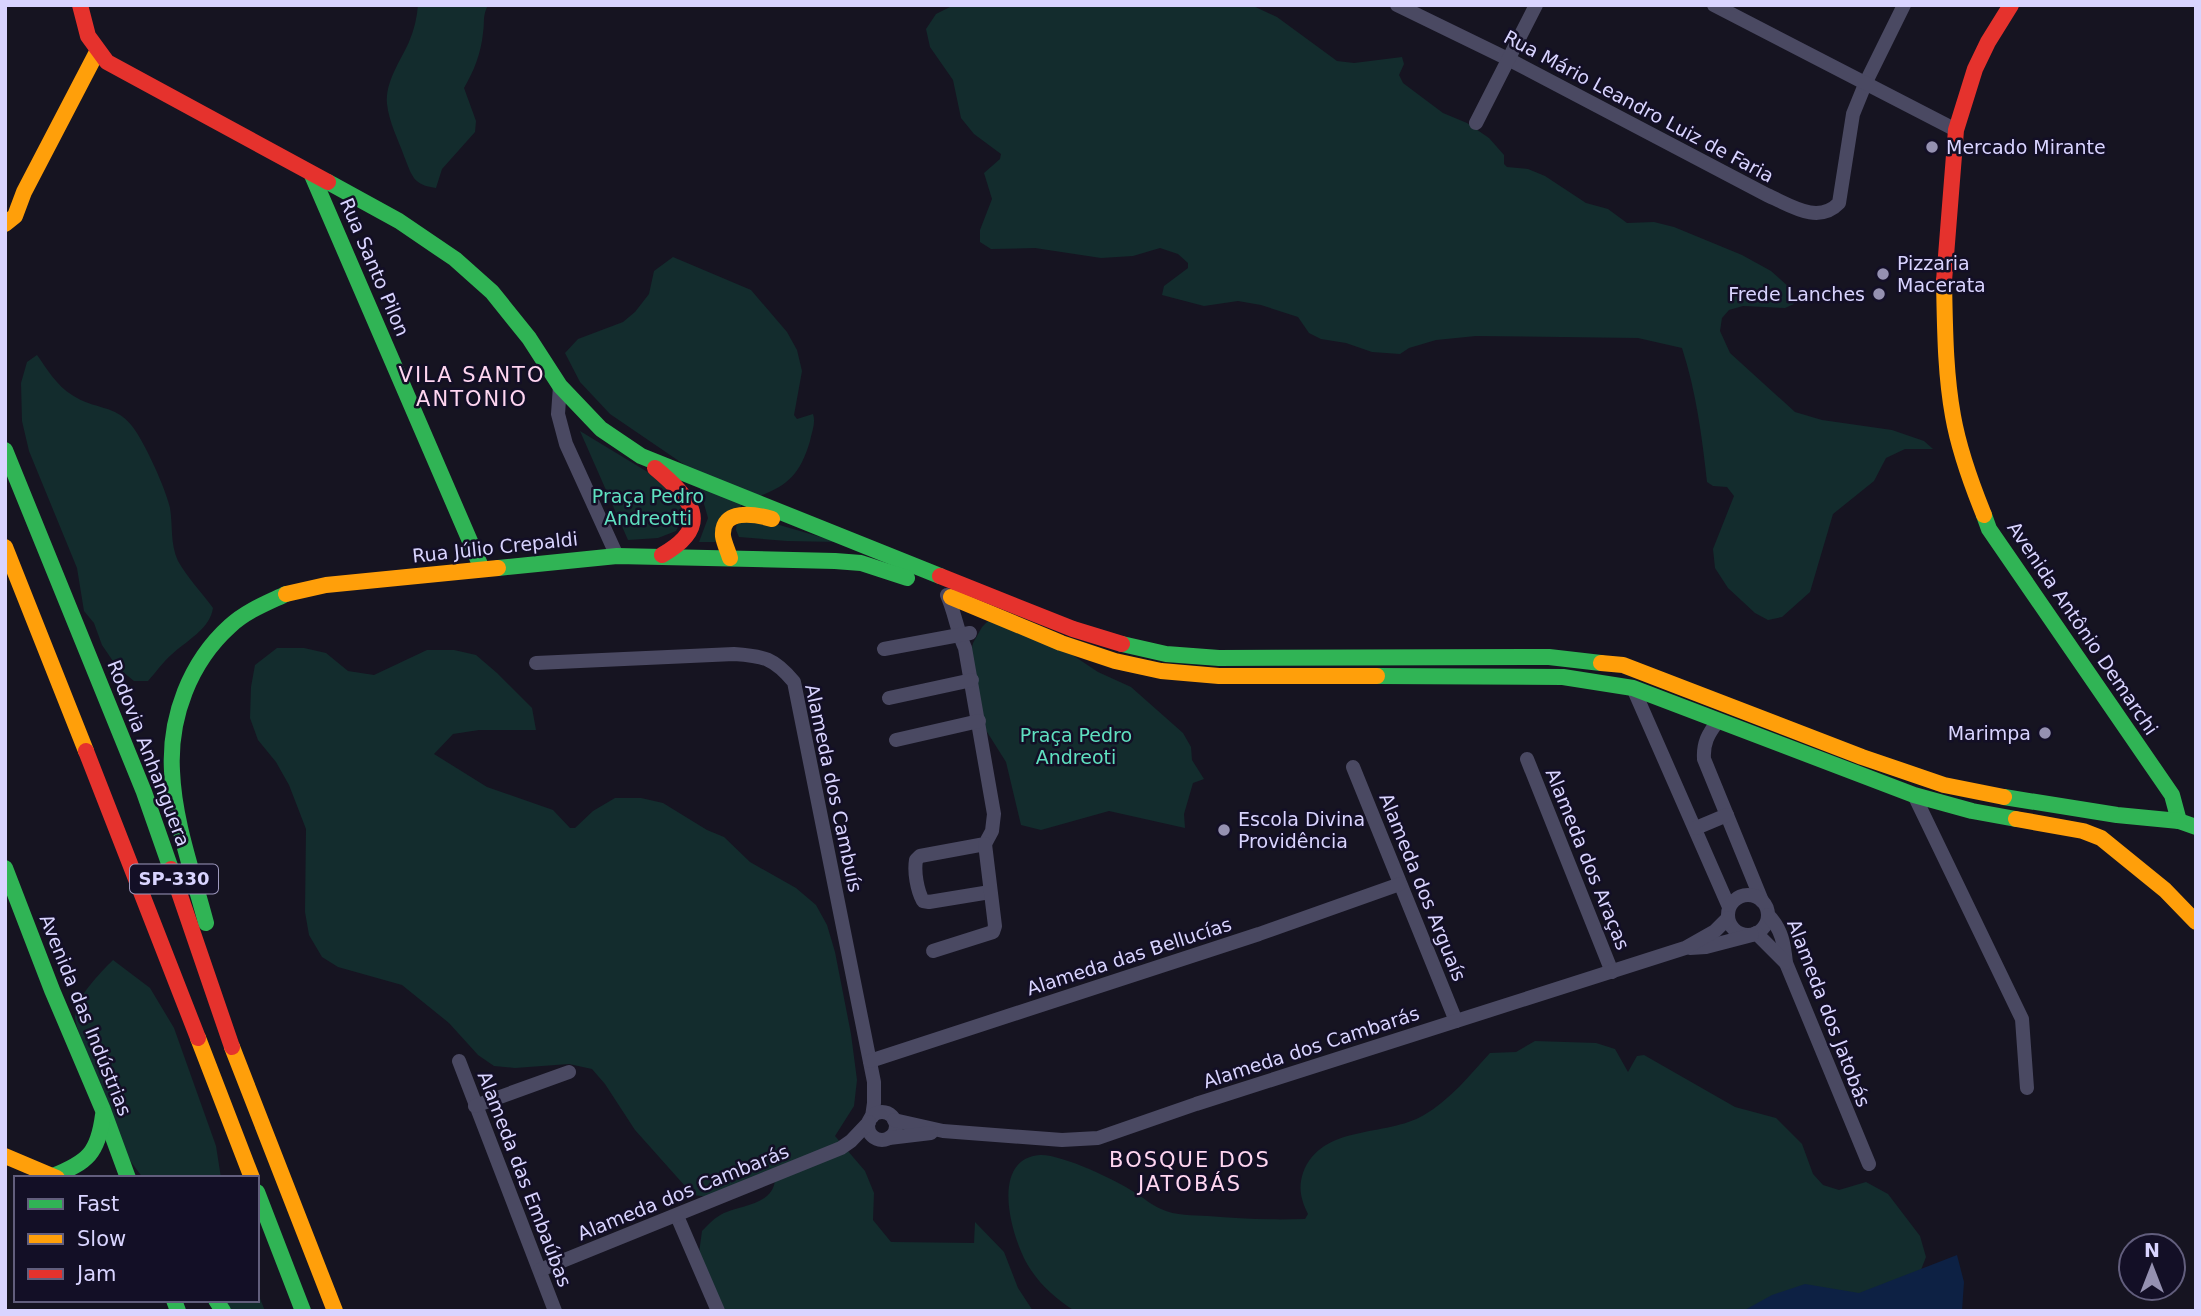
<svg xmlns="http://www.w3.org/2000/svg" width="2201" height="1316" viewBox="0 0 2201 1316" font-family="'DejaVu Sans',sans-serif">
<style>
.green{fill:#132c2d}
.water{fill:#0d2144}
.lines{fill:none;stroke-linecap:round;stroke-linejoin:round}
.street{stroke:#4a4962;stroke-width:14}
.fast{stroke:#30b455;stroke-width:16}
.slow{stroke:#ff9f0a;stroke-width:16}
.jam{stroke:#e5322d;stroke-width:16}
.poi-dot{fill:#9591b1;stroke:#130f26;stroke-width:2.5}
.labels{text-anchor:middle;stroke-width:5;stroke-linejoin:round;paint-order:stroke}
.shield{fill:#130f26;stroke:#9e99be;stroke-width:2}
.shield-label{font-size:18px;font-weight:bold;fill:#d9d4ff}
.street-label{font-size:19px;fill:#d9d4ff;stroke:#130f26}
.poi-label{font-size:19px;fill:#d9d4ff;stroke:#130f26;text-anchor:start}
.park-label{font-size:19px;fill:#5fe0c0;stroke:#130f26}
.neighbourhood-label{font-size:21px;letter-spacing:2px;fill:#ffd6f0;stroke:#130f26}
</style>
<rect width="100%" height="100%" fill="#161421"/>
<g class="green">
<path d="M418,5h70c-6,12 -3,16 -5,28 -2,20 -9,38 -19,55l12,33 -1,11 -33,37 -6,19c-23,-3 -24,-12 -32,-32 -6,-17 -15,-34 -17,-52 -2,-22 13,-42 22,-62 5,-12 8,-24 9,-37z"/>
<path d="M954,5h297l26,12 60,44 17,2 48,-6 2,7 -5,11 4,8 40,30 24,10 22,15 15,17v9l3,3 21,2 17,7 41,27 22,6 19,14 27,-1 20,5 68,28 29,16 19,17 4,16 -9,4 -42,-2 -14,4 -7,8 -2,13 10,22 65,59 27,8 70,10 32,11 9,8h-28l-19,9 -12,23 -41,33 -23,78 -28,25 -14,3 -13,-7 -27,-25 -13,-20 -2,-19 21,-53 -7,-9 -14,-1 -6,-4c-5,-46 -11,-91 -25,-134l-44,-10 -162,-2 -40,4 -27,8 -9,6 -28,-2 -26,-9 -25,-4 -12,-6 -11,-16 -37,-12 -23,-4 -34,5 -42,-11 2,-9 24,-18v-5l-10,-9 -18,-6 -27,8 -32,2 -66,-10 -44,1 -11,-7v-12l12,-31 -8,-26 16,-14 1,-5 -27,-20 -13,-16 -8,-38 -23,-33 -4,-18 10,-15z"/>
<path d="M673,257l78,33 36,42 10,18 5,21 -8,44 3,4 16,-5c3,9 -1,17 -3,27 -12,41 -29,48 -67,61l-21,40h-23l9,-24 -13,-46 -85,-58 -30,-32 -15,-29 13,-14 45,-17 12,-10 14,-18 5,-23z"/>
<path d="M37,355c10,14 20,31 35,40 22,15 43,9 60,31 12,15 34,63 38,82 3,18 0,36 8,53 9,16 24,32 35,47 -3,21 -27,33 -42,47 -8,7 -15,17 -23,26h-14l-17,-14 -15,-22 -8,-22 -10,-12 -7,-43 -48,-117 -7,-30 -1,-38 6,-21z"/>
<path d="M580,431l89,54 16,29 -9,17 -18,7 -30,2z"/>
<path d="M737,520l32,2 69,20 -51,-1 -48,-4 -3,-7z"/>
<path d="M997,612l68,38 33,22 33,15 52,46 8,14 1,13 12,19 -11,4 -9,31 1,14 -76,-17 -68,19 -20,-5 -15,-63 -24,-38 -13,-62 4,-19 9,-16z"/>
<path d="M277,648h27l22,5 22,18 26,4 53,-25h27l22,5 21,18 35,35 4,22h-57l-26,4 -19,20 53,33 66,23 17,18h5l18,-17 22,-13h26l22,5 44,27 17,7 26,25 46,26 20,17 11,20 8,27 16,82 6,46 -3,26 -19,30 30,35 9,22 -1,27 18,22 83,1 1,-21 29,30 14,36 15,23h-317l-18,-50 4,-30c6,-6 13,-14 22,-18 19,-8 51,-9 51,-35l-66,19 -16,-2 -58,-65 -30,-46 -13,-15 -23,-5 -54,4 -21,-2 -16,-11 -29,-32 -47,-38 -64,-18 -16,-10 -13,-22 -4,-23 1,-83 -17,-44 -13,-23 -18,-22 -8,-22 1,-31 4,-22z"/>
<path d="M113,960l37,28 24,40 42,118 5,32h-78l-23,-31 -43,-120c-1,-4 -2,-8 -2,-11 0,-18 26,-44 38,-56z"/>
<path d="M1535,1041l61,2 19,6 13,23 9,-16 7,-1 91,52 41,11 26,26 11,30 10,11 16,5 27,-8 22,12 32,42 6,21 -7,18 -74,36h-770c-18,-11 -35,-26 -46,-44 -17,-27 -41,-108 11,-112 21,-1 76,25 94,37 9,5 17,13 27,17 15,7 32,6 47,7 33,3 64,4 97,3l3,-5c-7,-14 -10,-26 -5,-41 19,-50 82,-35 121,-58 26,-15 46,-40 66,-62l26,-1z"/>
<path d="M257,1291l8,20h-40l-5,-11h37z"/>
</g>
<path class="water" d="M1957,1255l7,27 -2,29h-219l29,-16 33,-11 54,9z"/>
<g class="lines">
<g class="street">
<path d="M1397,5l111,54 259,136c23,10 51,30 72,8l14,-89 13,-32 38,-77"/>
<path d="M1714,5l242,125"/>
<path d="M1476,123l60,-118"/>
<path d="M560,386l-2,28 8,30 51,112"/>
<path d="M947,595c8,18 10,36 18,53l29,166 -2,17 -7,13 -65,12 -4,4c-2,12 1,30 7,41l6,1 61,-10"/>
<path d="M884,649l86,-16"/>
<path d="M536,663l198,-9c30,2 40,4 60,28l80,400v21l-2,14"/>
<path d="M1633,688l96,219"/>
<path d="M889,698l83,-18"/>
<path d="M1718,721c-10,13 -15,22 -14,38l58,142"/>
<path d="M896,740l83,-19"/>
<path d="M1527,759l85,213"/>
<path d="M1353,767l103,254"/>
<path d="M1914,795l108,224 5,69"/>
<path d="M1696,828l31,-13"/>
<circle cx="1748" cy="915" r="20"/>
<path d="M1768,915c14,14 16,29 18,48l83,201"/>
<path d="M1756,933l30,30"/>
<path d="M1690,948l16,-1 46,-12"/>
<path d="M933,951l60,-19 2,-6 -10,-82"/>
<path d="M459,1061l96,250"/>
<path d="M870,1061l389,-127 141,-50"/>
<path d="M475,1106l94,-34"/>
<circle cx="882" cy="1126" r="14"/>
<path d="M894,1120l49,11 119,9 36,-2 98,-34 489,-156 30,-17 13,-13"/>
<path d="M889,1138l42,-5"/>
<path d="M677,1216l41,95"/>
<path d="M540,1270l301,-122 10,-7 18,-19"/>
</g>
<g class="fast">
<path d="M312,175l170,394"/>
<path d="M328,182l71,39 56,38 37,33 37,46 31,48 41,43 40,27 299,120"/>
<path d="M5,450l139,342 27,77"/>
<path d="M1984,515l5,14 183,266 7,26"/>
<path d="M498,568l119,-12 218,5 26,2 46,15"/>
<path d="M1122,644l44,10 53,4 330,-1 52,6"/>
<path d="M1377,676l186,1 70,11 281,107 58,16 44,8"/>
<path d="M2004,797l113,18 62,6 17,6"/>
<path d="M5,868l47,122 51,120 25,68"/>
<path d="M206,923c-13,-50 -32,-101 -34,-152 -3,-54 18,-109 58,-145 16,-15 37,-23 56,-32"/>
<path d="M53,1176c35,-14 45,-23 50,-61"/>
<path d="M257,1192l46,119"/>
<path d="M174,1300l4,11"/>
<path d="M216,1300l7,11"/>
</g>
<g class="slow">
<path d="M5,224l10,-8 9,-24 73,-140"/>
<path d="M1944,281c1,45 1,91 9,135 6,34 18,67 31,99"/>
<path d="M5,547l81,204"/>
<path d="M730,558c-2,-7 -6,-15 -7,-22 -2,-28 32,-22 49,-17"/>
<path d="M286,594l40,-9 172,-17"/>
<path d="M951,597l110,46 54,18 46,10 58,5h158"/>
<path d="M1601,663l22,2 239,92 82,28 60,12"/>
<path d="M2016,819l67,12 18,7 64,52 31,32"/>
<path d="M198,1038l54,140"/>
<path d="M232,1047l103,264"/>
<path d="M5,1156l52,22"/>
</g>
<g class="jam">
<path d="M80,5l8,31 19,26 221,120"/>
<path d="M1944,281l12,-151 19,-61 13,-27 23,-37"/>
<path d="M655,468c36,30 60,57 7,87"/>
<path d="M940,576l133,53 49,15"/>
<path d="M86,751l112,287"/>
<path d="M171,869l61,178"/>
</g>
</g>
<g class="poi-dot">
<circle cx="1932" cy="147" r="7"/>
<circle cx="1883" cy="274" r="7"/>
<circle cx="1879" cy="294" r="7"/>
<circle cx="2045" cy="733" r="7"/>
<circle cx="1224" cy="830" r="7"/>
</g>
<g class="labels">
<rect class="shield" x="130" y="864.5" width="88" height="29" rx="5"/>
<g class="shield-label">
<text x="174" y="885">SP-330</text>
</g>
<g class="street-label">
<text transform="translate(1639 106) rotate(28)" y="7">Rua Mário Leandro Luiz de Faria</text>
<text transform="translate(375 267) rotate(67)" y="7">Rua Santo Pilon</text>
<text transform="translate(495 547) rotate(-6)" y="7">Rua Júlio Crepaldi</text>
<text transform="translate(2083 628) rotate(56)" y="7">Avenida Antônio Demarchi</text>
<text transform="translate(149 753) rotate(69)" y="7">Rodovia Anhanguera</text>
<text transform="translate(834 788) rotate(78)" y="7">Alameda dos Cambuís</text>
<text transform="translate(1588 859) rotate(68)" y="7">Alameda dos Araças</text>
<text transform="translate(1423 887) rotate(68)" y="7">Alameda dos Arguaís</text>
<text transform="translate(1129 956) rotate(-18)" y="7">Alameda das Bellucías</text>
<text transform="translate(1829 1013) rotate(69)" y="7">Alameda dos Jatobás</text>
<text transform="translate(86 1015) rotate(68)" y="7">Avenida das Indústrias</text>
<text transform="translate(1311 1047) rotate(-18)" y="7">Alameda dos Cambarás</text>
<text transform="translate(525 1179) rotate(69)" y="7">Alameda das Embaúbas</text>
<text transform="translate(683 1192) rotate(-22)" y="7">Alameda dos Cambarás</text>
</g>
<g class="poi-label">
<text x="1946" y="154">Mercado Mirante</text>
<text x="1897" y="270">Pizzaria<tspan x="1897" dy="22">Macerata</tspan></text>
<text x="1865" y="301" text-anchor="end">Frede Lanches</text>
<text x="2031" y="740" text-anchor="end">Marimpa</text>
<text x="1238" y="826">Escola Divina<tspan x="1238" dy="22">Providência</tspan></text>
</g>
<g class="park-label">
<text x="648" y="503">Praça Pedro<tspan x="648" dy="22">Andreotti</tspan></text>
<text x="1076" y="742">Praça Pedro<tspan x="1076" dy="22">Andreoti</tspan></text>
</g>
<g class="neighbourhood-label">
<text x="472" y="382">VILA SANTO<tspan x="472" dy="24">ANTONIO</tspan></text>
<text x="1190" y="1167">BOSQUE DOS<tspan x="1190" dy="24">JATOBÁS</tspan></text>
</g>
</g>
<rect width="2201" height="1316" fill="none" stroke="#d9d4ff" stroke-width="14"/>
<rect x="14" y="1176" width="245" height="126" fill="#130f26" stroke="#625e7d" stroke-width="2"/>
<rect x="28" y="1199" width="35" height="10" fill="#30b455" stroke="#625e7d" stroke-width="2"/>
<text x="77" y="1211" font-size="21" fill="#d9d4ff">Fast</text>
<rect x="28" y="1234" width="35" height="10" fill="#ff9f0a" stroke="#625e7d" stroke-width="2"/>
<text x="77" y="1246" font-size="21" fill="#d9d4ff">Slow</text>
<rect x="28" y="1269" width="35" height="10" fill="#e5322d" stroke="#625e7d" stroke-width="2"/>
<text x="77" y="1281" font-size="21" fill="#d9d4ff">Jam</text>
<g transform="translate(2152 1267)"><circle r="33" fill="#130f26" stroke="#625e7d" stroke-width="2"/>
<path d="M0-5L12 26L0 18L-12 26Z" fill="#9591b1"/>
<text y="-10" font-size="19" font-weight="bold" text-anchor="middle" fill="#d9d4ff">N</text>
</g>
</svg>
